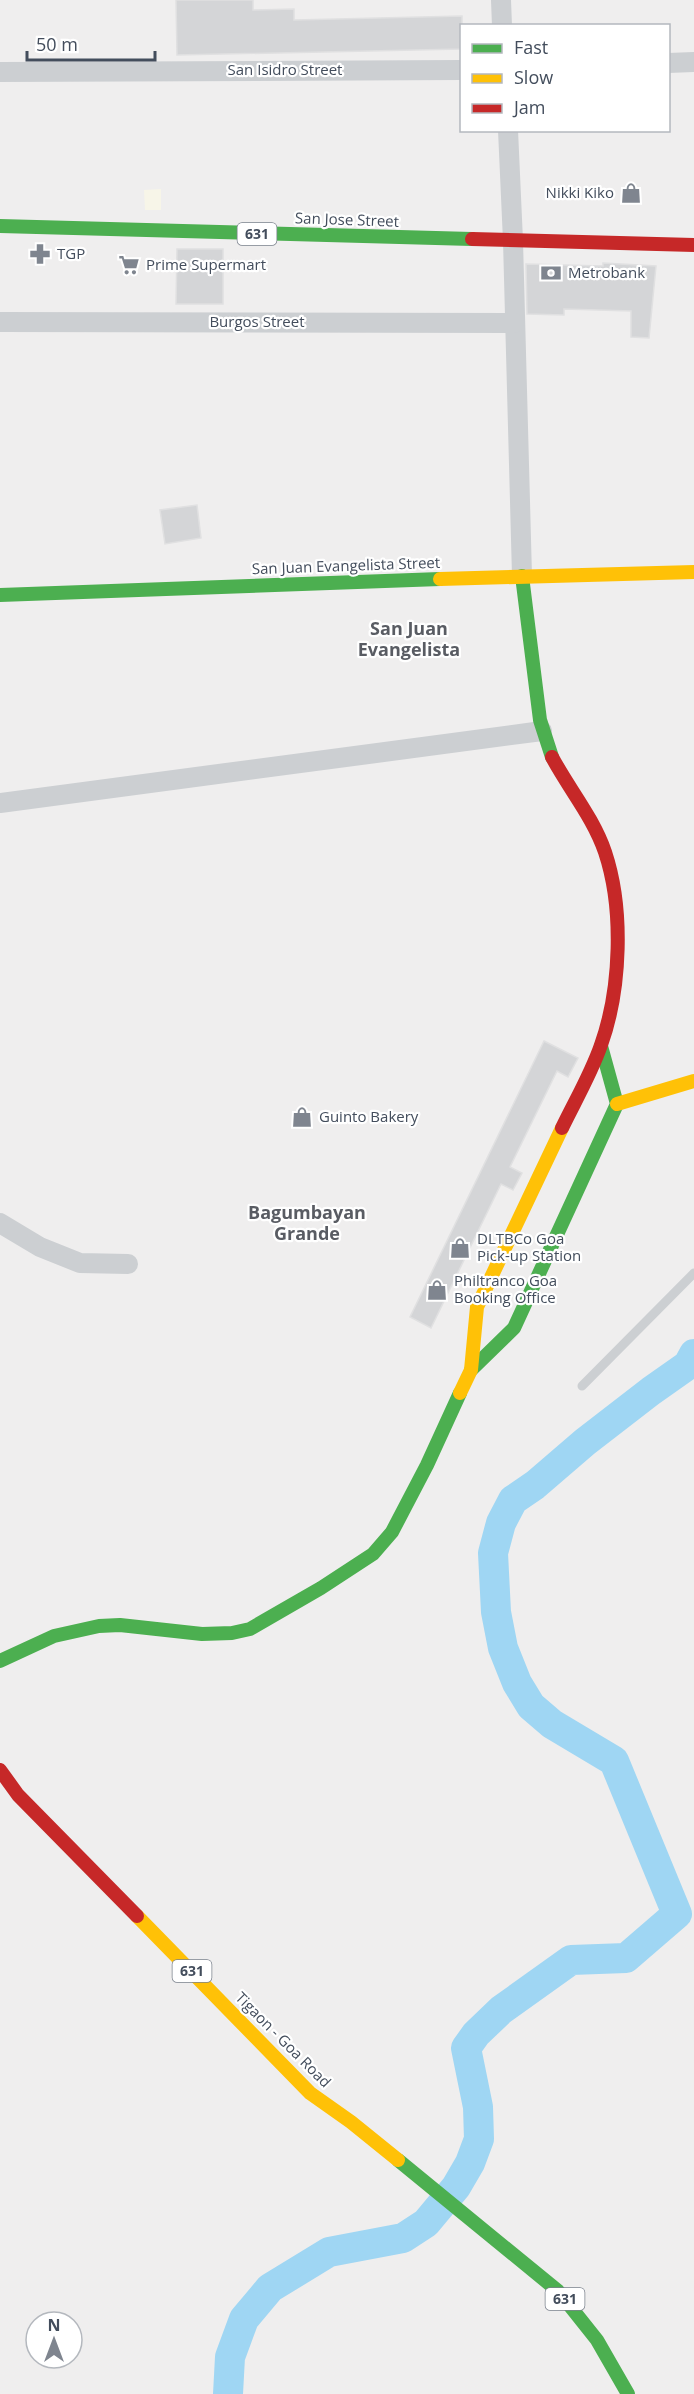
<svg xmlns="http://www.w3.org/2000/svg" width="694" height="2394" viewBox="0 0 694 2394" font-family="'Open Sans',sans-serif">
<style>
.commercial{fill:#f7f5e8}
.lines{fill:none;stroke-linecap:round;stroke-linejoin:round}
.river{stroke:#9fd6f3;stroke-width:30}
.building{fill:#d4d5d7;stroke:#e0e0e1;stroke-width:1.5}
.lane{stroke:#cccfd2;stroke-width:9}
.street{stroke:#cccfd2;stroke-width:20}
.fast{stroke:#4caf50;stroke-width:14}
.slow{stroke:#ffc107;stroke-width:14}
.jam{stroke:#c62828;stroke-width:14}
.labels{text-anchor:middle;stroke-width:4.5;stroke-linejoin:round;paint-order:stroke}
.shield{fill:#fff;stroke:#7b828d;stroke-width:1.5}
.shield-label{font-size:14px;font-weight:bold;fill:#434d5c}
.street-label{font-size:15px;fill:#434d5c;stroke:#fff}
.poi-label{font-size:15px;fill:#434d5c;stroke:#fff;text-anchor:start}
.quarter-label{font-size:18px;font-weight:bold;fill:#595c63;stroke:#fff}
</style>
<rect width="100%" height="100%" fill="#efeeee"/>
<path class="commercial" d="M161,189v21h-16l-1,-20z"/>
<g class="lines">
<path class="river" d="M228,2394l2,-37 14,-38 26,-31 59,-36 74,-14 23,-15 30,-36 14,-24 9,-24 -1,-32 -12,-59 10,-14 25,-24 70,-50 55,-2 51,-44 -63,-153 -62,-37 -21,-18 -14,-23 -14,-35 -7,-36 -3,-59 8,-30 12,-23 22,-15 50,-43 66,-51 37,-26 6,-11"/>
</g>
<g class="building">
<path d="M176,0h77v10l41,-1v11l168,-4v33l-285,6z"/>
<path d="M177,249h46v55h-47z"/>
<path d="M603,263l53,3 -7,72 -18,-1v-26l-67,-2v6l-37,-1 -1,-50 77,2z"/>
<path d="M197,505l4,33 -36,6 -5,-34z"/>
<path d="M544,1041l34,17 -10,19 -11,-6 -47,96 12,6 -9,17 -12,-6 -70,144 -21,-11z"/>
</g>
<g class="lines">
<path class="lane" d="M582,1386l112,-113"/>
<g class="street">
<path d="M501,0l1,26"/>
<path d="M668,63l26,-1"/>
<path d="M0,72l462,-2"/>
<path d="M508,130l5,111 9,335"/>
<path d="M0,322l514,1"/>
<path d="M0,803l542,-72"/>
<path d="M0,1223l40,24 40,16 48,1"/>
</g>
<g class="fast">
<path d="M0,226l472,13"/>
<path d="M522,576l18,144 12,37"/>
<path d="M0,595l440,-16"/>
<path d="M471,1370l43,-42 103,-224 -16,-58"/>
<path d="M0,1661l54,-25 45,-10 21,-1 82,9 30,-1 18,-4 71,-41 52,-34 19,-22 35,-67 33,-72"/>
<path d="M398,2160l160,131 39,49 31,54"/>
</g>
<g class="slow">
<path d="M440,579l254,-7"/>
<path d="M617,1104l77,-23"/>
<path d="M460,1393l11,-23 6,-63 85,-179"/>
<path d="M137,1916l173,177 41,29 47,38"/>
</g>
<g class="jam">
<path d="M472,239l222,6"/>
<path d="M552,757c17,32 41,60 53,95 19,57 16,137 -4,193 -10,29 -26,56 -39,83"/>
<path d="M0,1770l18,25 119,121"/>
</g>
</g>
<defs>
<g id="shop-bare" transform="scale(1.62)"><path d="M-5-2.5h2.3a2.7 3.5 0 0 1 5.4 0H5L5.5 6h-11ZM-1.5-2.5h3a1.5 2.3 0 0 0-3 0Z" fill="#7f858f" stroke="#fff" stroke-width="2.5" paint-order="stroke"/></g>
<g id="pharmacy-bare" transform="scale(1.62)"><path d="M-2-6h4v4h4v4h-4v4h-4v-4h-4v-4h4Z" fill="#7f858f" stroke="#fff" stroke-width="2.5" paint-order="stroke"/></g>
<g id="supermarket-bare" transform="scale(1.62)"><path d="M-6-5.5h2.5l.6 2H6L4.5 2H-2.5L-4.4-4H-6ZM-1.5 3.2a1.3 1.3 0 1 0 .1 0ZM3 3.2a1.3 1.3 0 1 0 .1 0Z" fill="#7f858f" stroke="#fff" stroke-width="2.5" paint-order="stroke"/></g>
<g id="bank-bare" transform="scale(1.62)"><path d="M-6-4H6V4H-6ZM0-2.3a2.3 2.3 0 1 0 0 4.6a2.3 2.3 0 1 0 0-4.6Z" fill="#7f858f" stroke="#fff" stroke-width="2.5" paint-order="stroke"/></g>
</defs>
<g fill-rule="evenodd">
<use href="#shop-bare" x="631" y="193"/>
<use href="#pharmacy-bare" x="40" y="254"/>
<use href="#supermarket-bare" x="129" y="265"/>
<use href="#bank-bare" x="551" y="273"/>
<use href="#shop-bare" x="302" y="1117"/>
<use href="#shop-bare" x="460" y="1248"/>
<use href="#shop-bare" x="437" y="1290"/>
</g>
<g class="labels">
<g class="shield">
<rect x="237.5" y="223" width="39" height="22" rx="4.5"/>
<rect x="172.5" y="1960" width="39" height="22" rx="4.5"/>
<rect x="545.5" y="2288" width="39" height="22" rx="4.5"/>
</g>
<g class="shield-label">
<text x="257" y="239">631</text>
<text x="192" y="1976">631</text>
<text x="565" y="2304">631</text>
</g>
<g class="street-label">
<text x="285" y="75">San Isidro Street</text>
<text transform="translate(347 220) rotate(2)" y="5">San Jose Street</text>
<text x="257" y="327">Burgos Street</text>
<text transform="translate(346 566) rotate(-2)" y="5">San Juan Evangelista Street</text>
<text transform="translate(283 2040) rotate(45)" y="5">Tigaon - Goa Road</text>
</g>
<g class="poi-label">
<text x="614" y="198" text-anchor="end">Nikki Kiko</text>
<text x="57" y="259">TGP</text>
<text x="146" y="270">Prime Supermart</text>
<text x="568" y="278">Metrobank</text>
<text x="319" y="1122">Guinto Bakery</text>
<text x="477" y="1244">DLTBCo Goa<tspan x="477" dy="17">Pick-up Station</tspan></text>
<text x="454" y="1286">Philtranco Goa<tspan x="454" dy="17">Booking Office</tspan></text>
</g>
<g class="quarter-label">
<text x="409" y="635">San Juan<tspan x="409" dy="21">Evangelista</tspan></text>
<text x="307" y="1219">Bagumbayan<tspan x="307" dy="21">Grande</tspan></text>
</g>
</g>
<rect x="460" y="24" width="210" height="108" fill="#ffffff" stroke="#b4b8be" stroke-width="1.5"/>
<rect x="472" y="44" width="30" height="9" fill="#4caf50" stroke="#b4b8be" stroke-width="1.5"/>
<text x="514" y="54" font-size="18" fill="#434d5c">Fast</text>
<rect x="472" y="74" width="30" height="9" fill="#ffc107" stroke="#b4b8be" stroke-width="1.5"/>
<text x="514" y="84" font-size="18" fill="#434d5c">Slow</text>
<rect x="472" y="104" width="30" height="9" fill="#c62828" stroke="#b4b8be" stroke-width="1.5"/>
<text x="514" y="114" font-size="18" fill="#434d5c">Jam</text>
<g transform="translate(54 2340)"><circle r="28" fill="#ffffff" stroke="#b4b8be" stroke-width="1.5"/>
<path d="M0-4.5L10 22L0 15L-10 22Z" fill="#7f858f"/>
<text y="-9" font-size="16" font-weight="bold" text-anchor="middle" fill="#434d5c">N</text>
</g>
<path d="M27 51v9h128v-9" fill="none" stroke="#434d5c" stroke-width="3"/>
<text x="36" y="51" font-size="18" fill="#434d5c" stroke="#ffffff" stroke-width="4.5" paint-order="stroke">50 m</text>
</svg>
